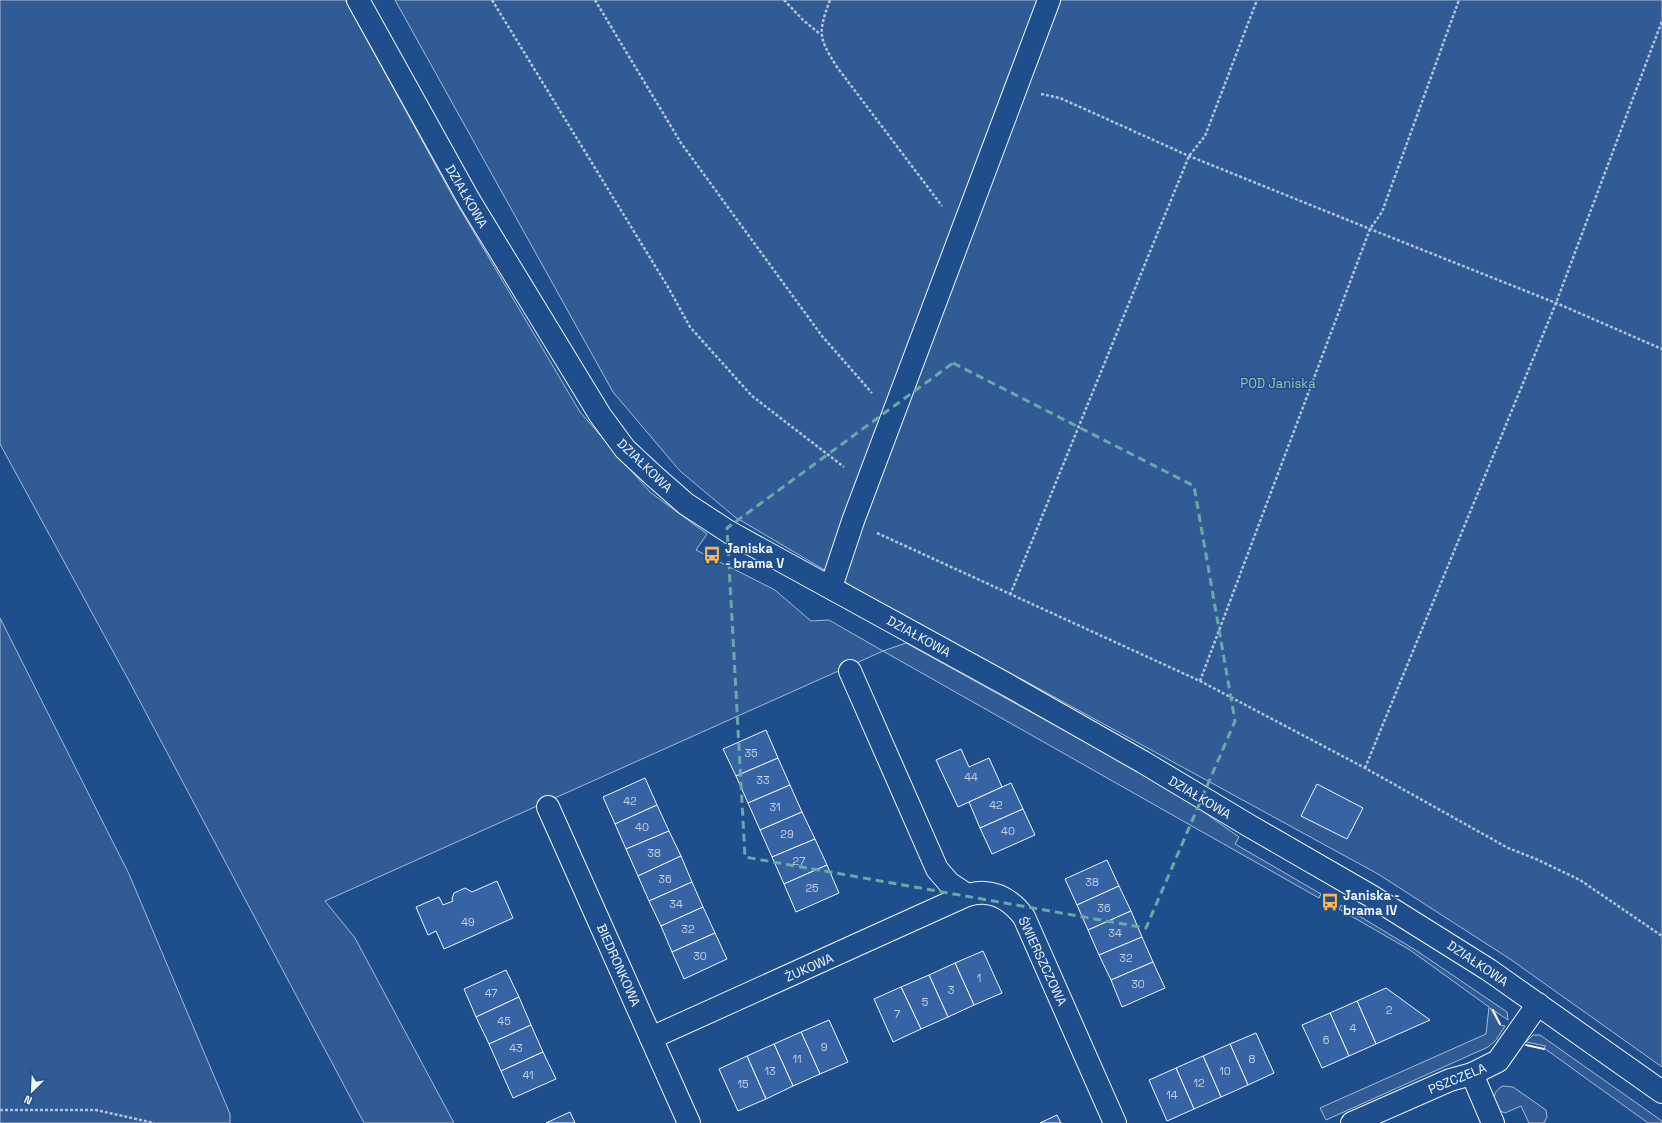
<svg xmlns="http://www.w3.org/2000/svg" width="1662" height="1123" viewBox="0 0 1662 1123" font-family="'Space Grotesk',sans-serif">
<style>
.green{fill:#305b95;stroke:#a8bbd7}
.building{fill:#3563a3;stroke:#f2f6ff}
.lines{fill:none;stroke-linecap:round;stroke-linejoin:round}
.minor-casing{stroke:#f2f6ff;stroke-width:24}
.path{stroke:#b3c4dc;stroke-width:2.5;stroke-dasharray:3 2;stroke-linecap:butt}
.minor{stroke:#1f4e8c;stroke-width:22}
.wall{stroke:#f2f6ff;stroke-width:2}
.marked{fill:none;stroke:#6aa9a8;stroke-width:3;stroke-dasharray:8 5;stroke-linejoin:round}
.labels{text-anchor:middle;stroke-width:3;stroke-linejoin:round;paint-order:stroke}
.number-label{font-size:11px;fill:#c3d1e8}
.street-label{font-size:13px;fill:#f2f6ff;stroke:#1f4e8c}
.park-label{font-size:13px;fill:#97c8a6;stroke:#1f4e8c}
.poi-label{font-size:13px;font-weight:bold;fill:#f2f6ff;stroke:#1f4e8c;text-anchor:start}
</style>
<rect width="100%" height="100%" fill="#1f4e8c"/>
<g class="green">
<path d="M0,0h345l108,197 127,215 70,80 57,42 -11,16 79,40 36,31 18,-1 54,31 23,-8 271,150 62,44 -4,7 86,50 -2,4 -436,-247 -558,250 30,37 99,185h-90l-236,-444 -128,-235z"/>
<path d="M395,0h1267v1067l-152,-108 -132,-85 -523,-286 -120,-71 -55,-46 -67,-79z"/>
<path d="M0,618l129,256 101,240v9h-230z"/>
<path d="M1341,905l76,46 90,61 1,8 -18,-12 10,17 5,1 -9,14 -8,7 -162,73 -6,-12 166,-74 3,-27 -79,-57 -71,-41z"/>
<path d="M1533,1035h7l122,86v2h-14l-104,-75 2,-2 -20,-4z"/>
<path d="M1503,1086l10,1 33,23 1,7 -3,6h-15l-8,-17 -16,7 -7,-3c-4,-10 -7,-18 5,-24z"/>
</g>
<g class="building">
<path d="M766,730l12,28 -42,18 -13,-27z"/>
<path d="M961,749l8,18 20,-9 13,29 -44,20 -22,-47z"/>
<path d="M778,758l12,27 -42,18 -12,-27z"/>
<path d="M645,778l12,27 -42,19 -12,-27z"/>
<path d="M1011,783l12,26 -43,19 -11,-26z"/>
<path d="M1317,784l46,24 -16,31 -46,-23z"/>
<path d="M790,785l12,27 -42,18 -12,-27z"/>
<path d="M657,805l12,26 -43,18 -11,-25z"/>
<path d="M1023,809l12,26 -43,19 -12,-26z"/>
<path d="M802,812l13,27 -43,18 -12,-27z"/>
<path d="M669,831l12,25 -43,20 -12,-27z"/>
<path d="M815,839l12,26 -43,19 -12,-27z"/>
<path d="M681,856l11,26 -43,19 -11,-25z"/>
<path d="M1107,860l12,26 -42,19 -12,-26z"/>
<path d="M827,865l12,28 -43,19 -12,-28z"/>
<path d="M497,881l16,37 -69,31 -8,-18 -8,4 -12,-28 23,-10 4,8 10,-4 -1,-2 2,-6 11,-5 7,4z"/>
<path d="M692,882l11,25 -42,19 -12,-25z"/>
<path d="M1119,886l12,25 -43,19 -11,-25z"/>
<path d="M703,907l12,26 -43,19 -11,-26z"/>
<path d="M1131,911l11,26 -43,18 -11,-25z"/>
<path d="M715,933l12,26 -43,20 -12,-27z"/>
<path d="M1142,937l11,25 -42,18 -12,-25z"/>
<path d="M983,951l19,42 -28,12 -19,-42z"/>
<path d="M1153,962l12,26 -43,19 -11,-27z"/>
<path d="M955,963l19,42 -26,12 -19,-42z"/>
<path d="M506,970l13,27 -43,20 -12,-28z"/>
<path d="M929,975l19,42 -27,12 -20,-42z"/>
<path d="M901,987l20,42 -28,13 -19,-43z"/>
<path d="M1386,988l44,32 -54,24 -19,-43z"/>
<path d="M519,997l12,28 -42,19 -13,-27z"/>
<path d="M1357,1001l19,43 -27,12 -19,-43z"/>
<path d="M1330,1013l19,43 -27,12 -20,-43z"/>
<path d="M829,1020l19,42 -28,12 -19,-42z"/>
<path d="M531,1025l12,27 -42,19 -12,-27z"/>
<path d="M801,1032l19,42 -27,12 -19,-42z"/>
<path d="M1256,1033l18,40 -26,12 -18,-41z"/>
<path d="M774,1044l19,42 -27,13 -19,-43z"/>
<path d="M1230,1044l18,41 -27,12 -18,-41z"/>
<path d="M543,1052l13,27 -43,19 -12,-27z"/>
<path d="M747,1056l19,43 -28,12 -19,-42z"/>
<path d="M1203,1056l18,41 -27,12 -18,-41z"/>
<path d="M1176,1068l18,41 -27,12 -18,-41z"/>
<path d="M570,1112l5,11h-29z"/>
<path d="M1057,1115l4,8h-21z"/>
</g>
<g class="lines">
<g class="minor-casing">
<g id="minor">
<path d="M358,0l111,200 131,215 25,34 29,27 32,28 43,28 275,151 139,79 105,63 123,71 118,74 173,122"/>
<path d="M831,587l22,-66 196,-521"/>
<path d="M850,671l87,198 12,14 18,12c5,-1 12,-3 18,-2 17,1 30,12 39,24l91,206"/>
<path d="M548,807l141,316"/>
<path d="M651,1038l316,-143"/>
<path d="M1472,1074l21,49"/>
<path d="M1352,1123l98,-43 22,-6 26,-13 40,-57"/>
</g>
</g>
<g class="path">
<path d="M492,0l176,287 22,40 62,69 92,71"/>
<path d="M595,0l86,143 141,193 50,57"/>
<path d="M784,0l19,20 17,14"/>
<path d="M830,0c-12,33 -12,37 7,67l105,139"/>
<path d="M1041,94l19,4 129,58 181,73 186,74 106,46"/>
<path d="M877,533l323,148 165,87 143,80 28,11 44,21 82,56"/>
<path d="M1010,595l179,-439 16,-20 52,-136"/>
<path d="M1200,681l170,-452 12,-17 77,-212"/>
<path d="M1365,768l191,-465 106,-282"/>
<path d="M0,1110h96l58,13"/>
</g>
<use href="#minor" class="minor"/>
<g class="wall">
<path d="M1493,1010l7,14"/>
<path d="M1526,1045l18,4"/>
</g>
</g>
<path class="marked" d="M953,363l241,123 41,235 -89,207 -401,-71 -18,-329z"/>
<defs>
<g id="bus-bare" transform="scale(1.38)"><path d="M-5-6H5V4H4V6H2V4H-2V6H-4V4H-5ZM-3.5-4V0h7V-4ZM-3.5 1.2v1.5H-2V1.2ZM2 1.2v1.5H3.5V1.2Z" fill="#ffb74d" stroke="#1f4e8c" stroke-width="2.5" paint-order="stroke"/></g>
</defs>
<g fill-rule="evenodd">
<use href="#bus-bare" x="712" y="555"/>
<use href="#bus-bare" x="1330" y="902"/>
</g>
<g class="labels">
<g class="number-label">
<text x="751" y="757">35</text>
<text x="971" y="781">44</text>
<text x="763" y="784">33</text>
<text x="630" y="805">42</text>
<text x="996" y="809">42</text>
<text x="775" y="811">31</text>
<text x="642" y="831">40</text>
<text x="1008" y="835">40</text>
<text x="787" y="838">29</text>
<text x="654" y="857">38</text>
<text x="799" y="865">27</text>
<text x="665" y="883">36</text>
<text x="1092" y="886">38</text>
<text x="812" y="892">25</text>
<text x="676" y="908">34</text>
<text x="1104" y="912">36</text>
<text x="468" y="926">49</text>
<text x="688" y="933">32</text>
<text x="1115" y="937">34</text>
<text x="700" y="960">30</text>
<text x="1126" y="962">32</text>
<text x="979" y="982">1</text>
<text x="1138" y="988">30</text>
<text x="951" y="994">3</text>
<text x="491" y="997">47</text>
<text x="925" y="1006">5</text>
<text x="1389" y="1014">2</text>
<text x="897" y="1018">7</text>
<text x="504" y="1025">45</text>
<text x="1353" y="1032">4</text>
<text x="1326" y="1044">6</text>
<text x="824" y="1051">9</text>
<text x="516" y="1052">43</text>
<text x="797" y="1063">11</text>
<text x="1252" y="1063">8</text>
<text x="770" y="1075">13</text>
<text x="1225" y="1075">10</text>
<text x="528" y="1079">41</text>
<text x="1199" y="1087">12</text>
<text x="743" y="1088">15</text>
<text x="1172" y="1099">14</text>
</g>
<g class="street-label">
<text transform="translate(467 196) rotate(60)" y="5">DZIAŁKOWA</text>
<text transform="translate(645 465) rotate(44)" y="5">DZIAŁKOWA</text>
<text transform="translate(919 636) rotate(29)" y="5">DZIAŁKOWA</text>
<text transform="translate(1200 797) rotate(31)" y="5">DZIAŁKOWA</text>
<text transform="translate(1043 961) rotate(65)" y="5">ŚWIERSZCZOWA</text>
<text transform="translate(1478 963) rotate(34)" y="5">DZIAŁKOWA</text>
<text transform="translate(619 965) rotate(66)" y="5">BIEDRONKOWA</text>
<text transform="translate(809 967) rotate(-24)" y="5">ŻUKOWA</text>
<text transform="translate(1457 1078) rotate(-22)" y="5">PSZCZELA</text>
</g>
<g class="park-label">
<text x="1278" y="388">POD Janiska</text>
</g>
<g class="poi-label">
<text x="725" y="553">Janiska<tspan x="725" dy="15">- brama V</tspan></text>
<text x="1343" y="900">Janiska -<tspan x="1343" dy="15">brama IV</tspan></text>
</g>
</g>
<g transform="translate(32 1091) rotate(204)" stroke="#1f4e8c" stroke-width="3" paint-order="stroke">
<path d="M0-3L7 15L0 10L-7 15Z" fill="#f2f6ff"/>
<text y="-6" font-size="11" font-weight="bold" text-anchor="middle" fill="#f2f6ff">N</text>
</g>
</svg>
